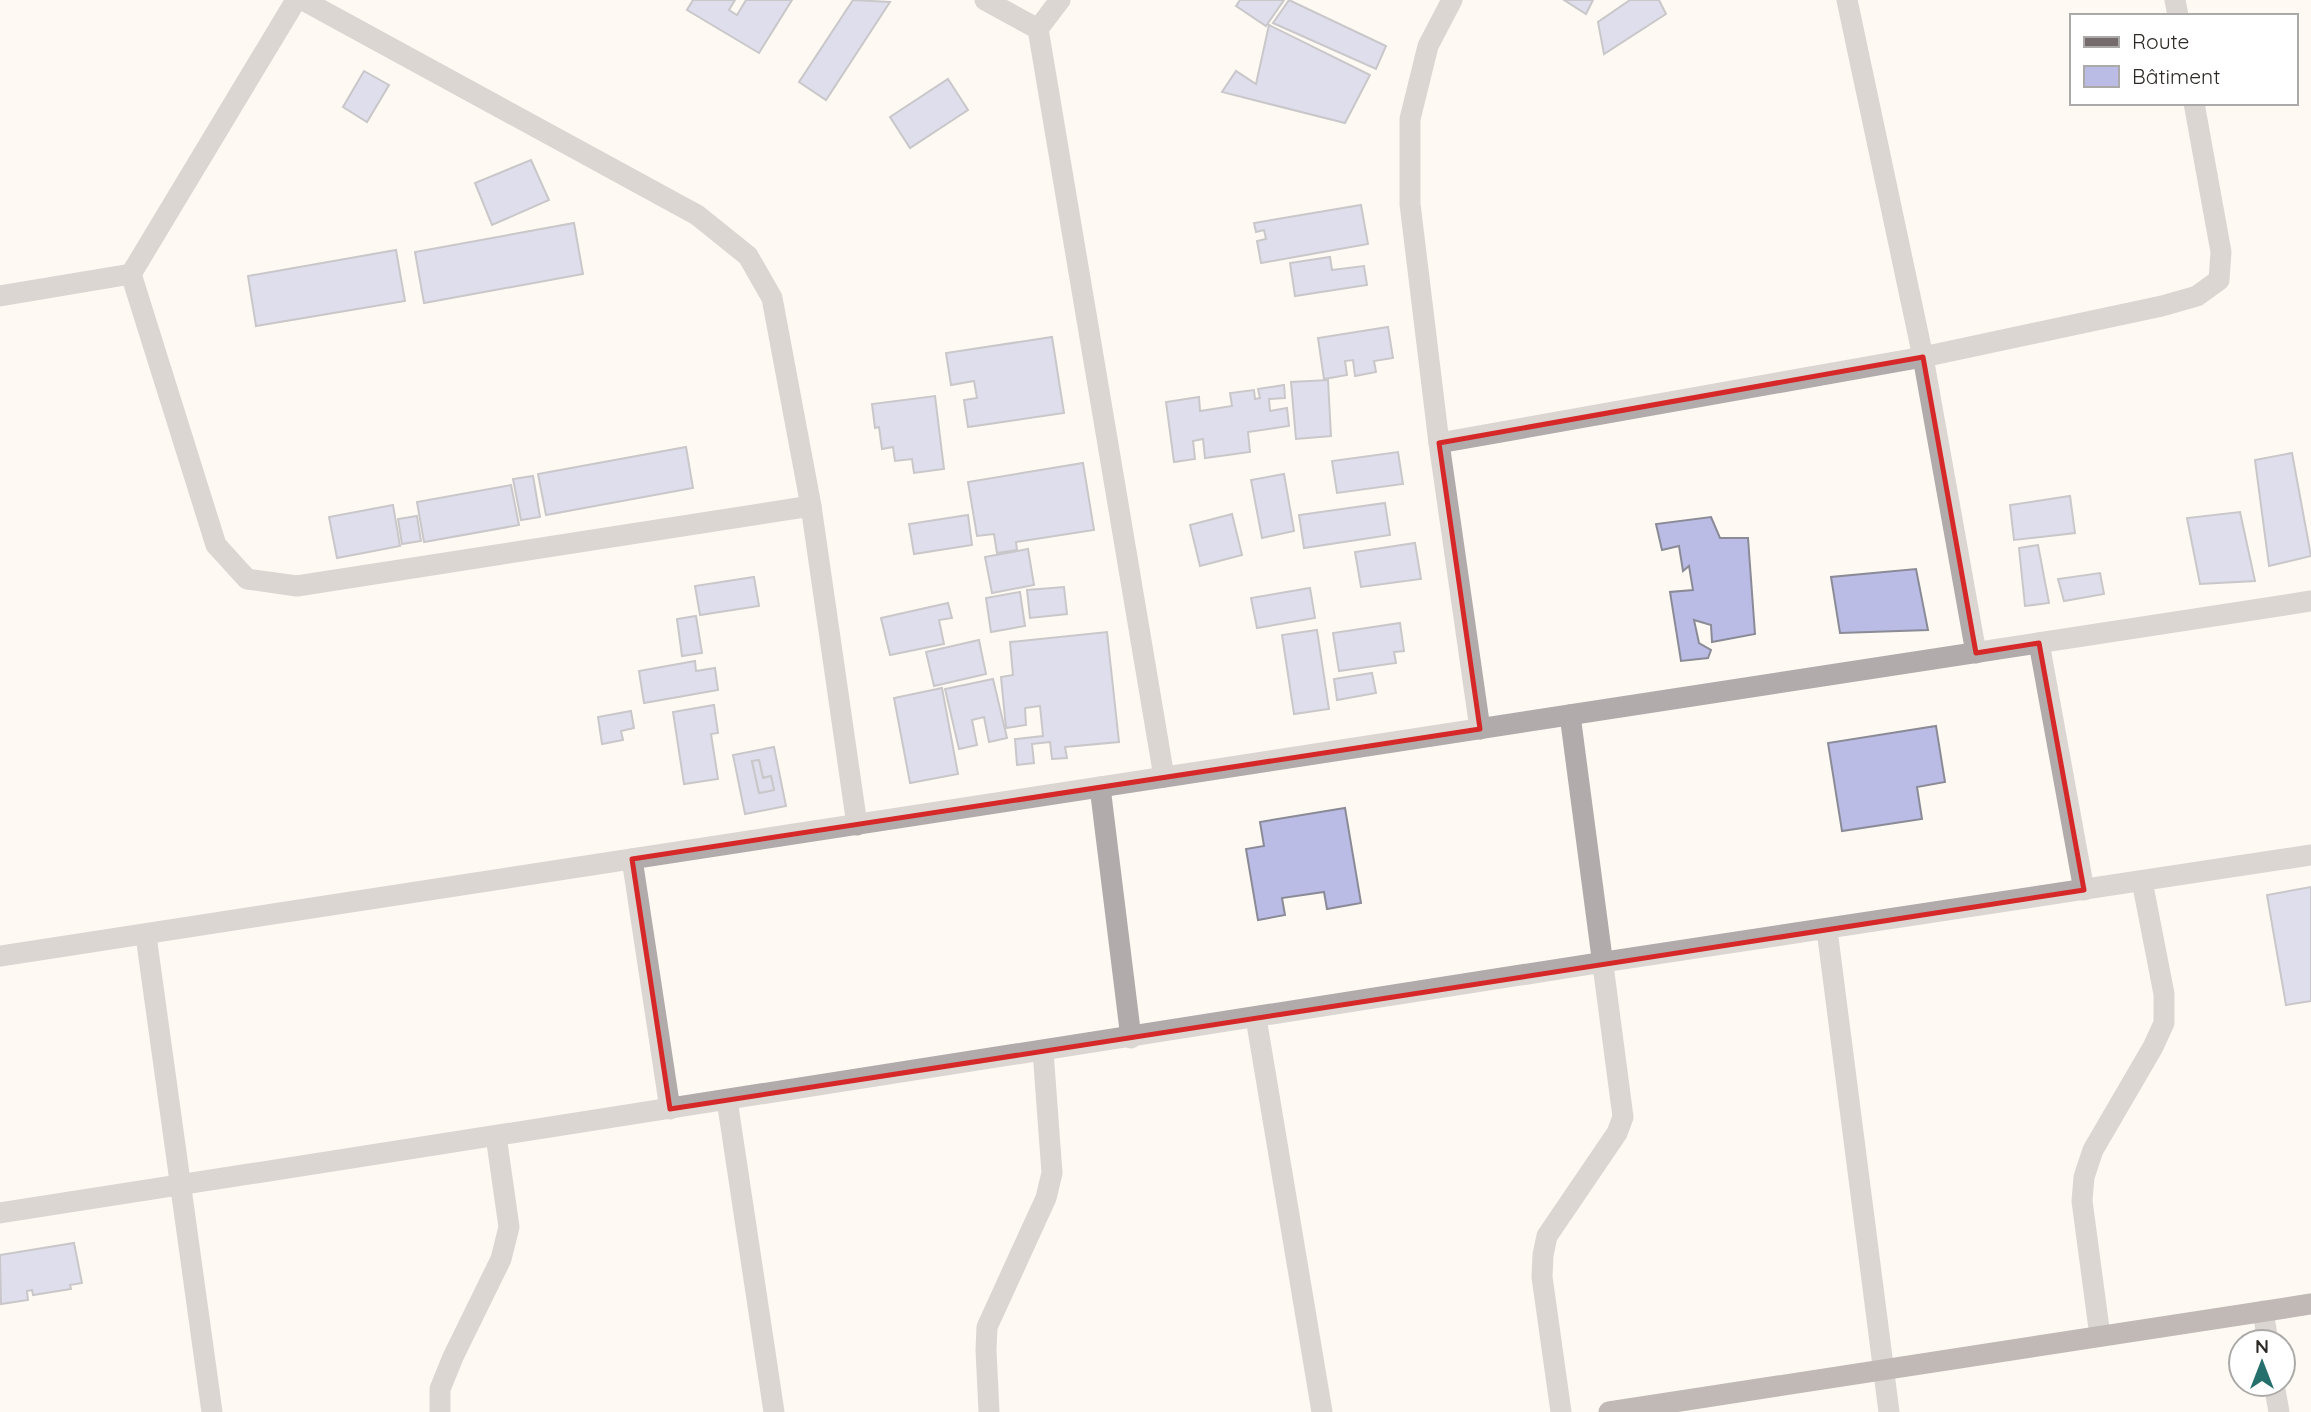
<svg xmlns="http://www.w3.org/2000/svg" width="2311" height="1412" viewBox="0 0 2311 1412" font-family="Quicksand,sans-serif">
<style>
.building{fill:#bbbce5;stroke:#8a8b97;stroke-width:2;fill-rule:evenodd}
.lines{fill:none;stroke-linecap:round;stroke-linejoin:round}
.minor{stroke:#b2abac;stroke-width:21}
.major{stroke:#766b6c;stroke-width:21}
.marked{fill:none;stroke:#d62828;stroke-width:5;stroke-linejoin:round}
</style>
<rect width="100%" height="100%" fill="#fefaf3"/>
<g class="building">
<path d="M693,0h42l-6,10 8,5 9,-15h46l-33,53 -72,-43z"/>
<path d="M853,0l37,2 -64,98 -27,-18z"/>
<path d="M1240,0h44l-18,26 -30,-20z"/>
<path d="M1289,0l97,46 -10,23 -103,-46z"/>
<path d="M1564,0h29l-7,14z"/>
<path d="M1630,0h29l7,14 -62,40 -6,-32z"/>
<path d="M1269,25l101,50 -25,48 -123,-31 14,-21 20,13z"/>
<path d="M364,71l25,14 -22,37 -24,-15z"/>
<path d="M948,79l20,31 -58,38 -20,-31z"/>
<path d="M531,160l18,40 -57,25 -17,-42z"/>
<path d="M1361,205l7,39 -107,19 -4,-22 9,-2 -2,-9 -8,2 -2,-9z"/>
<path d="M574,223l9,51 -159,29 -9,-51z"/>
<path d="M396,250l9,51 -149,25 -8,-50z"/>
<path d="M1330,257l2,13 32,-4 3,19 -72,11 -5,-33z"/>
<path d="M1388,327l5,31 -19,3 2,11 -21,4 -2,-16 -8,1 2,14 -23,4 -6,-41z"/>
<path d="M1052,337l12,76 -96,14 -4,-27 13,-2 -3,-17 -23,4 -5,-32z"/>
<path d="M1328,380l3,56 -35,3 -5,-57z"/>
<path d="M1284,385l1,13 -16,1 1,12 17,-3 2,18 -41,6 2,20 -45,6 -2,-19 -10,2 2,18 -21,3 -8,-60 33,-5 1,14 32,-5 -2,-13 24,-3 1,9 5,-1 -2,-9z"/>
<path d="M935,396l9,73 -30,4 -2,-14 -17,2 -2,-14 -11,2 -3,-22 -4,1 -3,-24z"/>
<path d="M686,447l7,41 -147,27 -8,-41z"/>
<path d="M1398,452l5,32 -66,9 -5,-32z"/>
<path d="M2292,453l19,103 -42,10 -14,-106z"/>
<path d="M1083,463l11,67 -78,12 1,8 -20,3 -3,-19 -17,2 -9,-54z"/>
<path d="M1284,474l10,57 -32,7 -11,-58z"/>
<path d="M533,476l7,41 -19,3 -8,-41z"/>
<path d="M511,485l8,40 -95,17 -7,-40z"/>
<path d="M2070,496l5,37 -61,7 -4,-35z"/>
<path d="M1385,503l5,32 -86,13 -5,-33z"/>
<path d="M393,505l7,41 -63,12 -8,-41z"/>
<path d="M2240,512l15,69 -55,3 -13,-66z"/>
<path d="M1232,514l10,41 -42,11 -10,-41z"/>
<path d="M968,515l4,30 -58,9 -5,-30z"/>
<path d="M417,516l4,25 -19,3 -4,-25z"/>
<path d="M1711,517l9,21h28l7,96 -43,8 -1,-17 -17,-5 5,23 12,7 -3,8 -27,3 -11,-69 23,-2 -4,-24 -6,5 -4,-25 -17,4 -6,-26z"/>
<path d="M1415,543l6,36 -60,8 -6,-35z"/>
<path d="M2038,545l11,58 -24,3 -6,-58z"/>
<path d="M1028,549l6,36 -42,8 -7,-36z"/>
<path d="M1916,569l12,61 -88,3 -9,-56z"/>
<path d="M2100,573l4,21 -40,7 -6,-22z"/>
<path d="M754,577l5,29 -59,9 -5,-29z"/>
<path d="M1064,587l3,27 -37,4 -3,-28z"/>
<path d="M1310,588l5,30 -58,10 -6,-30z"/>
<path d="M1020,592l5,34 -34,6 -5,-34z"/>
<path d="M948,603l4,15 -13,2 5,24 -54,11 -9,-37z"/>
<path d="M696,616l6,37 -20,3 -5,-37z"/>
<path d="M1400,623l4,28 -10,1 2,11 -57,8 -6,-38z"/>
<path d="M1317,630l12,79 -35,5 -12,-79z"/>
<path d="M1107,632l12,110 -54,5 2,11 -15,1 -2,-17 -18,2 2,19 -17,2 -2,-26 28,-3 -3,-30 -15,2 1,17 -20,3 -5,-51 12,-2 -3,-33z"/>
<path d="M979,640l7,34 -52,12 -8,-34z"/>
<path d="M695,661l1,10 19,-3 3,22 -74,13 -5,-32z"/>
<path d="M1372,673l4,20 -39,7 -3,-21z"/>
<path d="M993,679l14,59 -18,4 -5,-25 -12,3 5,25 -18,4 -14,-60z"/>
<path d="M942,688l16,86 -48,9 -16,-85z"/>
<path d="M714,705l4,28 -7,1 7,45 -34,5 -11,-72z"/>
<path d="M631,711l3,17 -13,3 2,9 -21,4 -4,-27z"/>
<path d="M1936,726l9,56 -28,5 5,32 -80,12 -14,-88z"/>
<path d="M774,747l12,59 -41,8 -12,-59zM759,760l4,18 8,-2 3,14 -15,3 -7,-32z"/>
<path d="M759,760l4,18 8,-2 3,14 -15,3 -7,-32z"/>
<path d="M1345,808l16,95 -34,6 -3,-17 -42,6 3,17 -27,5 -12,-71 18,-3 -4,-24z"/>
<path d="M2311,887v114l-25,4 -19,-110z"/>
<path d="M74,1243l8,40 -12,2 1,4 -38,6 -1,-5 -5,1 1,9 -27,4 -1,-49z"/>
</g>
<g class="lines">
<g class="minor">
<path d="M303,0l394,215 51,41 24,42 39,208 46,319"/>
<path d="M985,0l53,29 126,748"/>
<path d="M1452,0l-24,46 -18,73v85l29,239 41,286"/>
<path d="M1847,0l76,357 53,296"/>
<path d="M2175,0l3,16"/>
<path d="M1038,29l22,-29"/>
<path d="M131,274l165,-274"/>
<path d="M0,296l131,-22 85,271 31,34 50,7 514,-80"/>
<path d="M1439,443l484,-86 239,-51 35,-10 22,-16 2,-28 -27,-149"/>
<path d="M2039,643l45,247"/>
<path d="M1100,787l31,251"/>
<path d="M632,859l38,250"/>
<path d="M1827,930l62,482"/>
<path d="M146,936l66,476"/>
<path d="M0,956l2311,-355"/>
<path d="M1256,1018l66,394"/>
<path d="M727,1100l47,312"/>
<path d="M0,1213l1604,-251 707,-107"/>
<path d="M2263,1311l5,31"/>
<path d="M2100,1336l-18,-135 2,-24 9,-27 60,-103 11,-24v-29l-22,-113"/>
<path d="M2274,1384l5,28"/>
<path d="M440,1412v-23l13,-32 48,-98 8,-32 -13,-91"/>
<path d="M989,1412l-3,-62 1,-23 59,-129 6,-25 -9,-122"/>
<path d="M1561,1412l-19,-135 1,-22 4,-19 70,-103 6,-16 -53,-402"/>
</g>
<path class="major" d="M1609,1412l702,-108"/>
</g>
<path d="M0 0H2311V1412H0ZM1923,357l53,296 63,-10 45,247 -1414,219 -38,-250 848,-130 -41,-286z" fill="#fefaf3" fill-opacity=".55" fill-rule="evenodd"/>
<path class="marked" d="M1923,357l53,296 63,-10 45,247 -1414,219 -38,-250 848,-130 -41,-286z"/>
<rect x="2070" y="14" width="228" height="91" fill="#ffffff" stroke="#abaaa8" stroke-width="2"/>
<rect x="2084" y="37" width="35" height="10" fill="#766b6c" stroke="#abaaa8" stroke-width="2"/>
<text x="2132" y="49" font-size="21" fill="#2d2a26">Route</text>
<rect x="2084" y="66" width="35" height="21" fill="#bbbce5" stroke="#abaaa8" stroke-width="2"/>
<text x="2132" y="84" font-size="21" fill="#2d2a26">Bâtiment</text>
<g transform="translate(2262 1363)"><circle r="33" fill="#ffffff" stroke="#abaaa8" stroke-width="2"/>
<path d="M0-5L12 26L0 18L-12 26Z" fill="#25706c"/>
<text y="-10" font-size="19" font-weight="bold" text-anchor="middle" fill="#2d2a26">N</text>
</g>
</svg>
